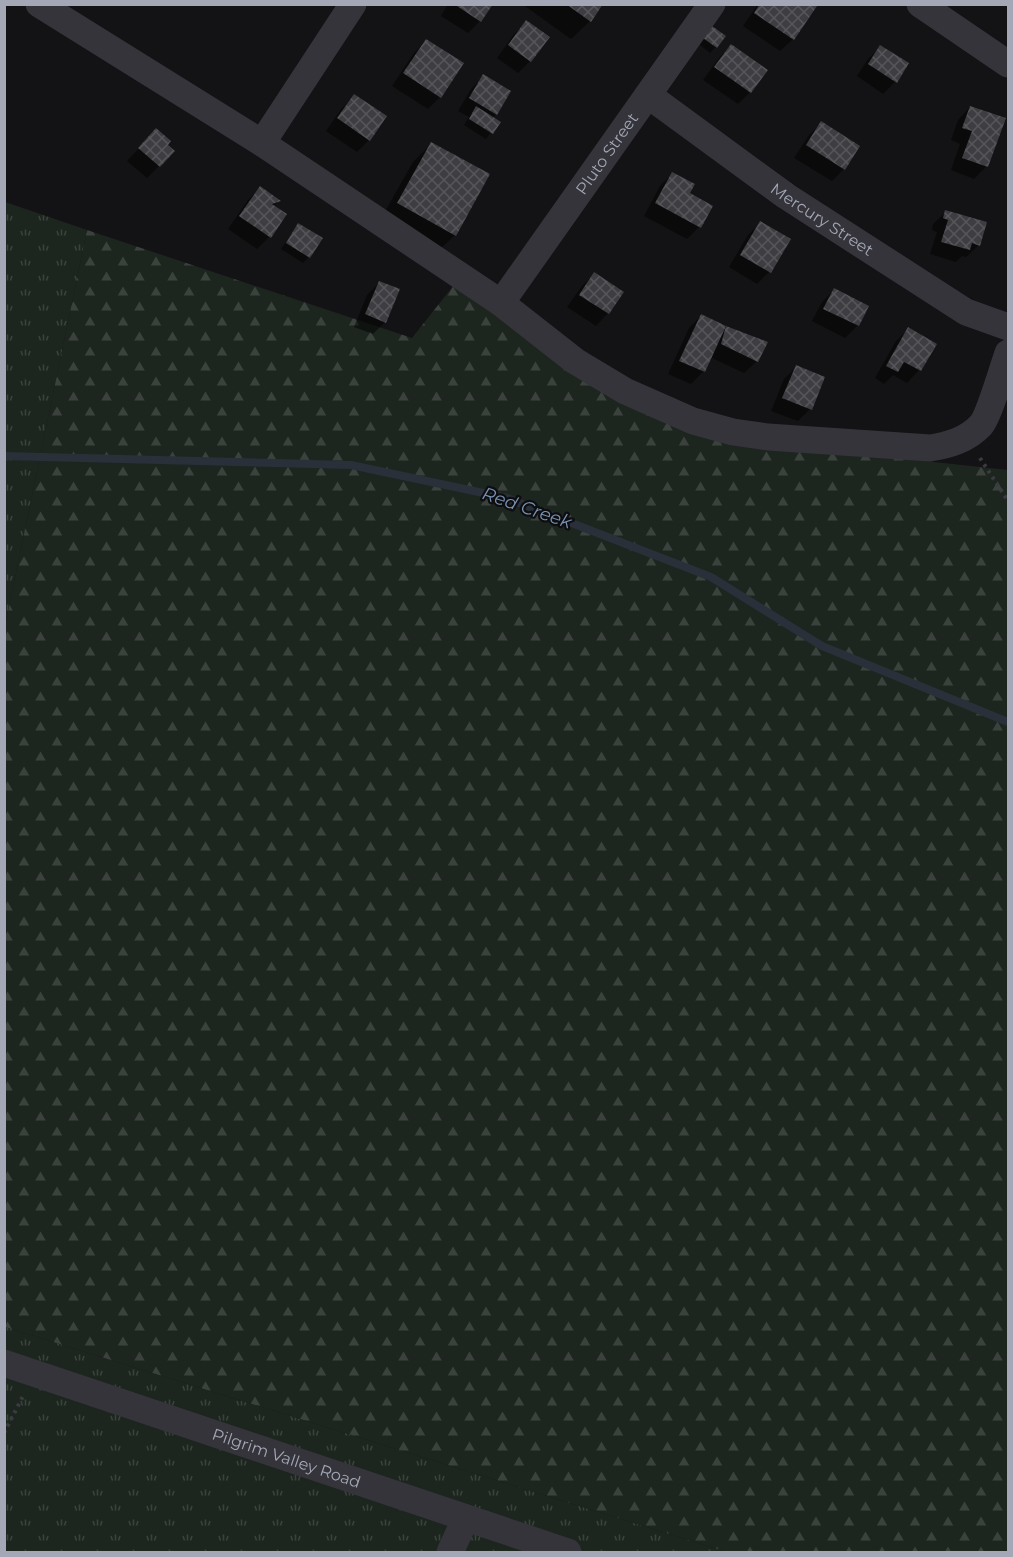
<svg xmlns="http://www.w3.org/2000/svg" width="1013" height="1557" viewBox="0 0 1013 1557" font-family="Montserrat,sans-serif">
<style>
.grass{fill:url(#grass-tufts)}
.forest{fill:url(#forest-firs)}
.shadow{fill:#0007}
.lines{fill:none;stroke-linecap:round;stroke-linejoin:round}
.stream{stroke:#293039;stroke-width:8}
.building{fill:url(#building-cross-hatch)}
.path{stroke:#3a3b41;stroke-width:4;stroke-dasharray:3 4.5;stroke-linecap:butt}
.minor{stroke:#34343a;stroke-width:27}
.labels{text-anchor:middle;stroke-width:4.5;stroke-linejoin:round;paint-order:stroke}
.street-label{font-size:16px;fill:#a4a8b6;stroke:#0e0e10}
.water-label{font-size:18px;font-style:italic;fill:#7992b3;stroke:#0e0e10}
</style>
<defs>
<pattern id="grass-tufts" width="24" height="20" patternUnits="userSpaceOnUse" patternTransform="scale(1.5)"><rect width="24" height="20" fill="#1d251f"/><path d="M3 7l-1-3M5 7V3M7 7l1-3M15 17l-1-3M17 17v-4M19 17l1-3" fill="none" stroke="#3b423d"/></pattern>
<pattern id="forest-firs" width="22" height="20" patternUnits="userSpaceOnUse" patternTransform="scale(1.5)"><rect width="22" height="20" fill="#1d251f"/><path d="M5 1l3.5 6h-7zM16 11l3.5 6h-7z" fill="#3b423d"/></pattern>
<pattern id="building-cross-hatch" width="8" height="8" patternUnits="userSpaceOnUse" patternTransform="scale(1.5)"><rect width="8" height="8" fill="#3d3d42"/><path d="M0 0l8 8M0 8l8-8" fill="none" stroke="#56565b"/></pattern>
</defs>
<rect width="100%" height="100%" fill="#131315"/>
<g class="grass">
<path d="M5,202l82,28 -82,396z"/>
<path d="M5,1327l722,225h-722z"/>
</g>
<path class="forest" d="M87,230l325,108 42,-53 190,126 132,34 232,25v1082h-281l-722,-225v-701z"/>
<g class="shadow">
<path d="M448,4h44l-12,17 -12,12 -27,-17z"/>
<path d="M522,4h80l-12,17 -19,18z"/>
<path d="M758,4h54l-19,35 -13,12 -37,-25z"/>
<path d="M527,22l3,39 -12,12 -21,-15 17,-24z"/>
<path d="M706,34l10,13 -6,6 -11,-9z"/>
<path d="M426,41l14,56 -12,12 -36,-23 22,-33z"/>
<path d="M731,46l19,46 -12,12 -35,-24 16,-22z"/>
<path d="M881,47l14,35 -12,12 -26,-18 11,-17z"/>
<path d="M483,76l13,38 -4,4 6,4 -12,17 -22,-14 5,-8 -11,-6 13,-22z"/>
<path d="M354,96l15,44 -12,12 -31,-21 16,-23z"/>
<path d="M970,107l17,59 -13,13 -23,-9 9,-26 -9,-4 7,-20z"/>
<path d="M822,123l22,46 -12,12 -38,-23 15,-23z"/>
<path d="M144,143l15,23 -12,12 -20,-17z"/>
<path d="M431,144l24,91 -19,18 -57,-31 34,-60z"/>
<path d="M672,174l15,20 12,33 -12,12 -43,-23 16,-30z"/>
<path d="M260,188l19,13 -6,5 -4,31 -12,12 -29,-20 20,-29z"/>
<path d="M946,212l33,33 -13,12 -4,-1 -6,6 -26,-8 7,-22 -5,-2 1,-6z"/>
<path d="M760,223l9,49 -12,12 -28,-17 19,-32z"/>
<path d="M298,225l11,32 -6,6 -22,-14z"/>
<path d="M594,274l28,18 -14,21 -12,13 -29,-19 15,-21z"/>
<path d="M379,283l6,39 -12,12 -19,-7 13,-32z"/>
<path d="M834,290l33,17 -9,18 -13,13 -33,-17 10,-19z"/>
<path d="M701,316l65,27 -9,18 -13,12 -34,-16 -6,14 -13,13 -23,-10 21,-46z"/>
<path d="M909,329l26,15 -16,26 -12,13 -14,-8 -9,9 -9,-6 21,-37z"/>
<path d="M796,367l14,42 -12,12 -27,-10 13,-32z"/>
</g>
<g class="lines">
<path class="stream" d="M4,456l347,9 156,33 204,79 111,69 186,76"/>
</g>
<g class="building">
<path d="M454,4h39l-12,18z"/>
<path d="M566,4h37l-12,18z"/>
<path d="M760,4h55l2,2 -23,34 -40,-27z"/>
<path d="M526,20l24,17 -19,25 -23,-17z"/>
<path d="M712,26l14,10 -9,12 -14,-10z"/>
<path d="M426,39l38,24 -23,35 -38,-25z"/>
<path d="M731,44l37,26 -17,23 -37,-26z"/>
<path d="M880,45l29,18 -12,20 -29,-19z"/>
<path d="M483,74l28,17 -14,24 -28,-17z"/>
<path d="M354,94l33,22 -17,25 -33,-23z"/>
<path d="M476,106l25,16 -8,12 -24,-15z"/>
<path d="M970,106l36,12 -18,49 -26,-9 10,-27 -10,-3z"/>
<path d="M821,121l39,25 -15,24 -39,-25z"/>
<path d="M156,128l15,13 -3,4 7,6 -15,16 -22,-19z"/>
<path d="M431,142l59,32 -34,62 -59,-33z"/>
<path d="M672,172l23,12 -5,9 23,13 -12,22 -46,-25z"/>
<path d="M260,186l21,15 -9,3 15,10 -16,24 -32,-22z"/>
<path d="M945,210l42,12 -7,24 -8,-3 -2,7 -29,-8 7,-22 -5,-2z"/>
<path d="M760,221l31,18 -20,34 -31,-18z"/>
<path d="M298,223l25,15 -13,20 -24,-15z"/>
<path d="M594,272l30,20 -15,22 -30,-19z"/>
<path d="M379,281l21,8 -14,34 -21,-9z"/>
<path d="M834,288l35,18 -10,20 -36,-17z"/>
<path d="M701,314l25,12 -21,46 -26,-11z"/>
<path d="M726,326l42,16 -10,20 -37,-18z"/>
<path d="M908,327l29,17 -16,27 -17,-9 -6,10 -12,-6z"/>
<path d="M796,365l29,12 -13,33 -30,-12z"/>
</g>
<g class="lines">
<g class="path">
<path d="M980,458l28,43"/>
<path d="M4,1433l19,-37"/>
</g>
<g class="minor">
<path d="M39,4l223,139 239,160 74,58 50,30 68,30 40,11 35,5 162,11c19,-3 37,-8 51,-23 8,-9 22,-58 27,-72"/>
<path d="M920,4l88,60"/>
<path id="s1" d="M648,95l138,101 180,116 42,15"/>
<path d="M262,143l91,-139"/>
<path id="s2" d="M501,303l211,-299"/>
<path id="s3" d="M4,1363l564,189"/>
<path d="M450,1552l16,-34"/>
</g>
</g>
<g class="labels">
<g class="street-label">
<text dy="6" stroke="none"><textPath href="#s2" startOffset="183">Pluto Street</textPath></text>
<text dy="6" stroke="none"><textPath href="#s1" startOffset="214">Mercury Street</textPath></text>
<text dy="6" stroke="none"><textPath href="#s3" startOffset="298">Pilgrim Valley Road</textPath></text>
</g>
<g class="water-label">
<text transform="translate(527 508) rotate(19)" y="6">Red Creek</text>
</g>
</g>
<rect width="1013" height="1557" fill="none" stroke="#a4a8b6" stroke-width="12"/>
</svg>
